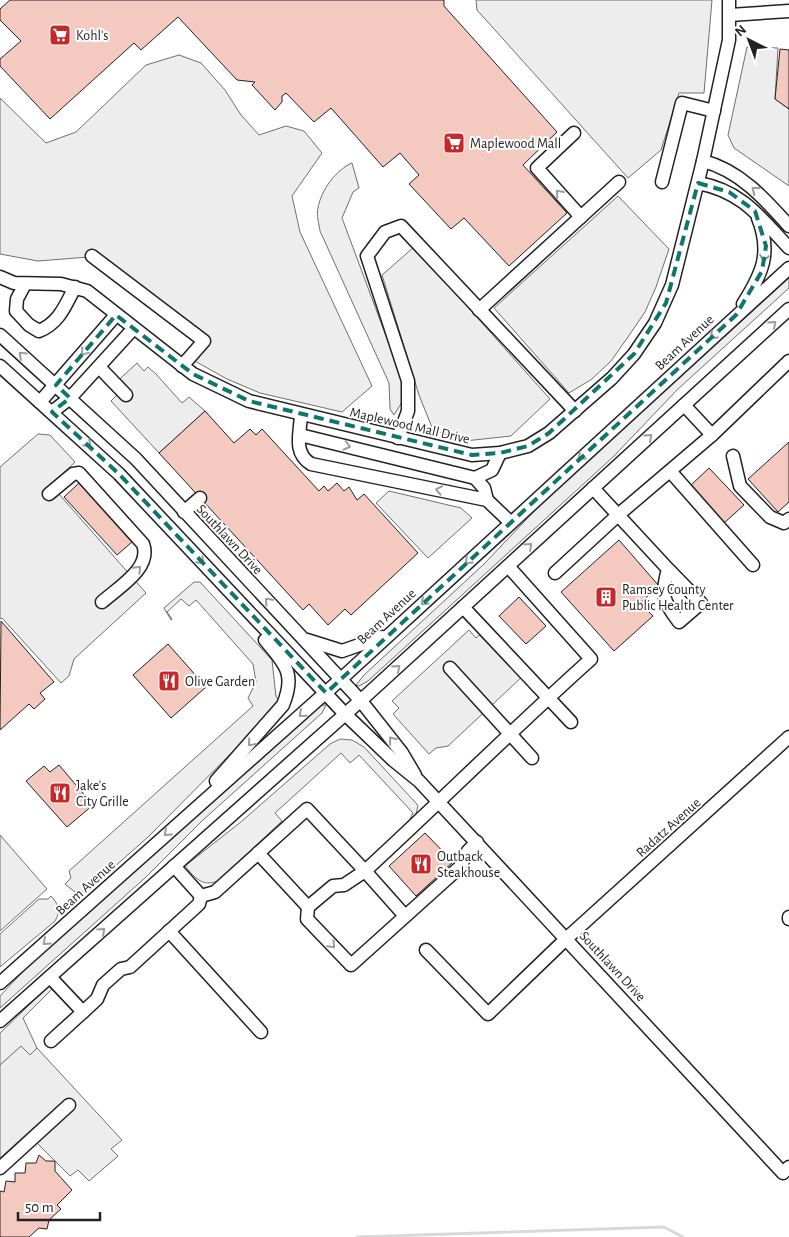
<svg xmlns="http://www.w3.org/2000/svg" width="789" height="1237" viewBox="0 0 789 1237" font-family="'Alegreya Sans',sans-serif">
<style>
.green{fill:#eee;stroke:#6f6f6f}
.parking{fill:#ededed;stroke:#6f6f6f}
.lines{fill:none;stroke-linecap:round;stroke-linejoin:round}
.stream{stroke:#d9d9d9;stroke-width:3}
.building{fill:#f3c9c0;stroke:#222}
.minor-casing{stroke:#222;stroke-width:15}
.minor{stroke:#fff;stroke-width:12}
.oneway{stroke:#9c9c9c}
.marked{fill:none;stroke:#0f766e;stroke-width:4;stroke-dasharray:10 6;stroke-linejoin:round}
.labels{text-anchor:middle;stroke-width:4;stroke-linejoin:round;paint-order:stroke}
.poi-label{font-size:14px;fill:#222;stroke:#fff;text-anchor:start}
.street-label{font-size:14px;fill:#222;stroke:#fff}
</style>
<rect width="100%" height="100%" fill="#fff"/>
<g class="green">
<path d="M352,163l7,25 -6,4 -11,26 60,161v23l-8,13 -4,-6 -1,-26 -69,-152c-1,-7 -4,-16 -2,-23 3,-18 18,-38 34,-45z"/>
<path d="M789,278v10l-111,101 -65,68 -245,224 -9,5 -3,-1 8,-10 120,-111 57,-60z"/>
<path d="M194,582h6l72,78 4,37 4,3 -4,8 -128,129 -61,54 -12,1 -10,-8 6,-6 -2,-7 184,-165 -5,-8 8,-16 -3,-18 -57,-64 -7,6 -8,-7 -14,13 5,7 -1,1 -7,-12z"/>
<path d="M322,705h4l-4,8 -119,107 -57,57 -146,131v-12l48,-51 267,-236z"/>
<path d="M340,739l12,1 12,7 52,56 2,3 -3,12 -3,3 -2,-2 3,-6 -54,-58 -9,8 -9,-10 -66,60 7,8 -64,60c-16,6 -23,-3 -33,-15l57,-45 88,-77z"/>
<path d="M51,896c7,7 10,16 4,25l-55,46v-33l39,-35h9z"/>
<path d="M52,983l3,3 -32,32 14,30 -7,7 -9,-8 -21,18v-32z"/>
</g>
<g class="parking">
<path d="M476,0h236l-8,93h-25l-18,57 -33,28 -151,-168z"/>
<path d="M747,47l31,1 -3,51 14,10v77l-55,-38 -6,-13z"/>
<path d="M179,55l22,8 24,27 16,25 18,20 27,-9 18,5 18,22 -30,43 8,36 72,154 -30,26 -82,-19 -33,-14 -34,-19 10,-25 -102,-79 -63,5 -38,-7v-156l46,45 30,-11 70,-67z"/>
<path d="M618,196l51,53 -13,38 -11,25 -17,25 -17,24 -19,18 -23,14 -75,-85z"/>
<path d="M414,247l136,152 -39,37 -46,5 -32,-11 -14,-35 -37,-120z"/>
<path d="M137,363l7,8 4,-4 8,7 26,29 7,-6 16,14 -46,42 -48,-52 6,-6 -7,-7z"/>
<path d="M38,434l12,1 25,27 -24,23 95,108 -72,66 -5,17 -8,7 -59,-65 -2,1v-152z"/>
<path d="M389,491l72,17 11,10 -44,40 -52,-55z"/>
<path d="M469,630l7,8 7,-6 40,44 -75,70 -12,2 -7,6 -36,-40 6,-6 -7,-7z"/>
<path d="M0,835l47,54 -47,42z"/>
<path d="M21,1046l9,9 7,-7 85,92 -11,9 7,7 -29,25 -11,-11 -8,6 -40,-40 -30,26v-97z"/>
</g>
<g class="lines">
<path class="stream" d="M357,1237l307,-10 19,10"/>
</g>
<g class="building">
<path d="M10,0h434v6l113,126 -34,33 44,48 -58,53 -45,-48 -13,11 -42,-45 10,-9 -19,-22 -17,14 -52,-59 -17,14 -28,-29 -4,3v6l-7,8 -23,-25 3,-3 -18,-2 -59,-63 -37,33 -7,-7 -84,76 -50,-53v-7l21,-18 -21,-21v-11z"/>
<path d="M780,49l9,1v59l-14,-10z"/>
<path d="M205,411l29,32 16,-14 6,6 6,-6 57,62 5,-5 4,5 9,-8 7,8 5,-4 8,13 7,-6 54,59 -67,62 -6,-6 -17,16 -19,-21 -6,6 -144,-157z"/>
<path d="M789,442v60l-11,10 -30,-33z"/>
<path d="M709,468l35,37 -20,18 -34,-37z"/>
<path d="M79,483l53,59 -15,13 -53,-58z"/>
<path d="M619,540l40,46 -19,17 13,13 -39,35 -53,-59z"/>
<path d="M519,597l27,29 -20,18 -27,-28z"/>
<path d="M1,621l53,61 -14,11 5,6 -11,10 -5,-5 -29,26z"/>
<path d="M168,644l38,43 -35,31 -38,-43z"/>
<path d="M59,765l34,40 -26,22 -41,-46 18,-15 6,6z"/>
<path d="M425,833l28,29 -37,34 -27,-30z"/>
<path d="M39,1155l7,6h9v10l17,19 -15,15 4,4 -12,11 -2,9 -8,-1 -10,9h-29v-46l4,1 2,-11 9,1v-9h10l1,-10h10z"/>
</g>
<g class="lines">
<g class="minor-casing">
<g id="minor">
<path d="M730,15l59,-4"/>
<path d="M574,133l-37,35 44,49"/>
<path d="M703,161c36,9 62,38 86,65"/>
<path d="M662,182l20,-79 32,8"/>
<path d="M698,183c44,8 62,34 91,65"/>
<path d="M92,256l112,85 -22,25"/>
<path d="M0,277l14,6 47,1 26,7 106,83 56,27 223,54 28,-2 28,-7 21,-13 63,-55 22,-24 21,-31 17,-38 31,-124 26,-121v-40"/>
<path d="M25,284l-8,15 -1,12 13,14 10,6c20,-8 26,-25 36,-44"/>
<path d="M743,304c19,-30 29,-51 15,-86"/>
<path d="M479,310l140,-128"/>
<path d="M0,335l136,124 225,242 41,52 13,22"/>
<path d="M0,366l119,108 226,240 48,46 26,21 364,392 6,-6"/>
<path d="M99,367l27,28"/>
<path d="M40,402l76,-87"/>
<path d="M684,405l28,30 77,-74"/>
<path d="M52,412l18,-14 63,-69"/>
<path d="M301,415c-1,19 -8,38 10,49l176,36 23,22"/>
<path d="M300,435l175,43 17,-8 8,-17"/>
<path d="M398,438l10,-27v-30l-41,-125 18,-24 16,-6 174,185"/>
<path d="M733,456l7,30 30,31 14,6 5,-4"/>
<path d="M670,471l83,94"/>
<path d="M475,478l9,10 3,12"/>
<path d="M593,488l75,81c-7,26 -6,31 11,53l22,-19 -33,-34"/>
<path d="M49,494l24,-20 6,-1 64,71c9,24 -24,43 -41,58"/>
<path d="M184,512l16,-14"/>
<path d="M555,573l63,-58 94,-80"/>
<path d="M463,607l108,115"/>
<path d="M307,640l35,11 40,-14"/>
<path d="M450,668l82,90"/>
<path d="M216,781l67,-76c13,-32 2,-41 -18,-65"/>
<path d="M258,853l50,54"/>
<path d="M174,866l27,30 14,-4 92,-83 58,62c76,-70 149,-143 226,-212l-83,-93"/>
<path d="M405,916l-40,-45 -21,14 -11,1 -25,21 -1,12 44,46 109,-98 8,-16 9,-9"/>
<path d="M789,917v2"/>
<path d="M169,931l92,101"/>
<path d="M426,950l62,64 79,-76 222,-201"/>
<path d="M50,977l33,35 -32,29"/>
<path d="M0,983l341,-304 448,-411"/>
<path d="M83,1012l14,-13 6,-14 18,-16 9,-2 69,-63 2,-8"/>
<path d="M0,1021l369,-328 420,-384"/>
<path d="M0,1168l69,-63"/>
</g>
</g>
<use href="#minor" class="minor"/>
</g>
<defs><path id="oneway-chevron" d="M-2-3.5L2.5 0L-2 3.5" fill="none" stroke-width="1.6" stroke-linecap="round" stroke-linejoin="round" transform="scale(1.25)"/></defs>
<g class="oneway">
<use href="#oneway-chevron" transform="translate(755 190) rotate(-142)"/>
<use href="#oneway-chevron" transform="translate(559 193) rotate(-132)"/>
<use href="#oneway-chevron" transform="translate(764 258) rotate(99)"/>
<use href="#oneway-chevron" transform="translate(773 324) rotate(-42)"/>
<use href="#oneway-chevron" transform="translate(713 336) rotate(137)"/>
<use href="#oneway-chevron" transform="translate(84 352) rotate(130)"/>
<use href="#oneway-chevron" transform="translate(22 355) rotate(-137)"/>
<use href="#oneway-chevron" transform="translate(649 437) rotate(-42)"/>
<use href="#oneway-chevron" transform="translate(88 444) rotate(44)"/>
<use href="#oneway-chevron" transform="translate(347 446) rotate(14)"/>
<use href="#oneway-chevron" transform="translate(581 457) rotate(137)"/>
<use href="#oneway-chevron" transform="translate(439 490) rotate(-169)"/>
<use href="#oneway-chevron" transform="translate(529 546) rotate(-42)"/>
<use href="#oneway-chevron" transform="translate(201 561) rotate(47)"/>
<use href="#oneway-chevron" transform="translate(468 561) rotate(137)"/>
<use href="#oneway-chevron" transform="translate(138 569) rotate(-46)"/>
<use href="#oneway-chevron" transform="translate(268 601) rotate(-133)"/>
<use href="#oneway-chevron" transform="translate(424 602) rotate(137)"/>
<use href="#oneway-chevron" transform="translate(397 668) rotate(-42)"/>
<use href="#oneway-chevron" transform="translate(302 714) rotate(139)"/>
<use href="#oneway-chevron" transform="translate(392 740) rotate(-129)"/>
<use href="#oneway-chevron" transform="translate(251 743) rotate(131)"/>
<use href="#oneway-chevron" transform="translate(167 833) rotate(138)"/>
<use href="#oneway-chevron" transform="translate(102 931) rotate(-42)"/>
<use href="#oneway-chevron" transform="translate(46 942) rotate(138)"/>
<use href="#oneway-chevron" transform="translate(332 945) rotate(46)"/>
</g>
<path class="marked" d="M698,183l31,9 26,19 11,35 -4,25 -26,44 -410,378 -207,-219 -67,-62 18,-14 -14,-13 60,-70 77,59 56,27 223,54 28,-2 28,-7 21,-13 85,-79 32,-51z"/>
<defs>
<g id="supermarket-square" transform="scale(1.125)"><rect x="-9" y="-9" width="18" height="18" rx="4" fill="#c62828" stroke="#fff"/><path d="M-6-5.5h2.5l.6 2H6L4.5 2H-2.5L-4.4-4H-6ZM-1.5 3.2a1.3 1.3 0 1 0 .1 0ZM3 3.2a1.3 1.3 0 1 0 .1 0Z" fill="#fff"/></g>
<g id="building-square" transform="scale(1.125)"><rect x="-9" y="-9" width="18" height="18" rx="4" fill="#c62828" stroke="#fff"/><path d="M-4-6H4V6H1V3H-1V6H-4ZM-2.5-4.3h1.7v1.8h-1.7ZM.8-4.3h1.7v1.8H.8ZM-2.5-1h1.7V.8h-1.7ZM.8-1h1.7V.8H.8Z" fill="#fff"/></g>
<g id="restaurant-square" transform="scale(1.125)"><rect x="-9" y="-9" width="18" height="18" rx="4" fill="#c62828" stroke="#fff"/><path d="M-5-6h1v4h1v-4h1v4h1v-4h1v5L-1.5 .5V6h-2V.5L-5-1ZM5-6V6H3V1.5H1.5Q1.5-4 5-6Z" fill="#fff"/></g>
</defs>
<g fill-rule="evenodd">
<use href="#supermarket-square" x="60" y="35"/>
<use href="#supermarket-square" x="454" y="143"/>
<use href="#building-square" x="606" y="597"/>
<use href="#restaurant-square" x="169" y="681"/>
<use href="#restaurant-square" x="60" y="793"/>
<use href="#restaurant-square" x="421" y="864"/>
</g>
<g class="labels">
<g class="poi-label">
<text x="76" y="40">Kohl's</text>
<text x="470" y="148">Maplewood Mall</text>
<text x="622" y="594">Ramsey County<tspan x="622" dy="16">Public Health Center</tspan></text>
<text x="185" y="686">Olive Garden</text>
<text x="76" y="790">Jake's<tspan x="76" dy="16">City Grille</tspan></text>
<text x="437" y="861">Outback<tspan x="437" dy="16">Steakhouse</tspan></text>
</g>
<g class="street-label">
<text transform="translate(684 342) rotate(-43)" y="5">Beam Avenue</text>
<text transform="translate(410 425) rotate(13)" y="5">Maplewood Mall Drive</text>
<text transform="translate(230 539) rotate(47)" y="5">Southlawn Drive</text>
<text transform="translate(386 616) rotate(-43)" y="5">Beam Avenue</text>
<text transform="translate(668 827) rotate(-42)" y="5">Radatz Avenue</text>
<text transform="translate(85 887) rotate(-42)" y="5">Beam Avenue</text>
<text transform="translate(613 966) rotate(47)" y="5">Southlawn Drive</text>
</g>
</g>
<g transform="translate(749 40) rotate(318)" stroke="#ffffff" stroke-width="4" paint-order="stroke">
<path d="M0-4L9 19L0 12L-9 19Z" fill="#222222"/>
<text y="-8" font-size="14" font-weight="bold" text-anchor="middle" fill="#222222">N</text>
</g>
<path d="M18 1212v8h82v-8" fill="none" stroke="#222222" stroke-width="2.5"/>
<text x="25" y="1212" font-size="15" fill="#222222" stroke="#ffffff" stroke-width="4" paint-order="stroke">50 m</text>
</svg>
